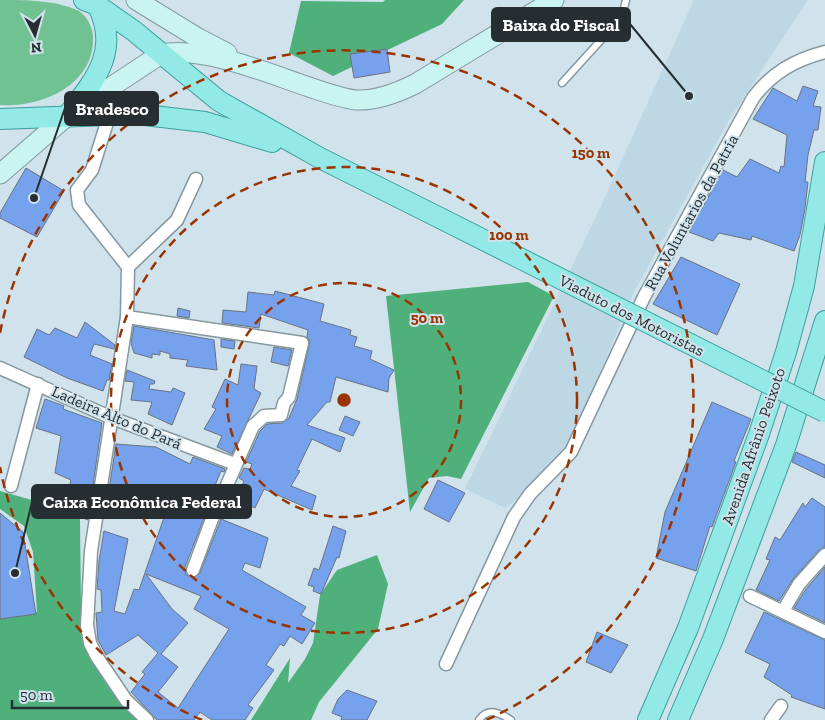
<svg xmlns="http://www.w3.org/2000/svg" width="825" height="720" viewBox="0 0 825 720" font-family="'Zilla Slab',serif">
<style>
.built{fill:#bdd8e4}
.green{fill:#71c292}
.forest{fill:#50b07b}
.building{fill:#76a1ed;stroke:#6a7280;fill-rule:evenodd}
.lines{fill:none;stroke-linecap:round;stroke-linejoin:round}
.service-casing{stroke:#85979f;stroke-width:9}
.minor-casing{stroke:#85979f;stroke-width:15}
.secondary-casing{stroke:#85979f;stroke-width:21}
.primary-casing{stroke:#3d9e9c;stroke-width:22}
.service{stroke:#fff;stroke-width:6}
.minor{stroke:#fff;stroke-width:12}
.secondary{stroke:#c9f4f2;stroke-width:19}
.primary{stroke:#92e9e6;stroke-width:20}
.primary-bridge-casing{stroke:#3d9e9c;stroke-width:22;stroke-linecap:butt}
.primary-bridge{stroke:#92e9e6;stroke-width:20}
.ring{fill:none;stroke:#993401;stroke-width:2.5;stroke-dasharray:9 6}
.labels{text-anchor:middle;stroke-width:4;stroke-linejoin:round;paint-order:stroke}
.street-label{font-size:16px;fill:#262e31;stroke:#d0e3ec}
.centre{fill:#993401;stroke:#d0e3ec;stroke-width:2.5}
.ring-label{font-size:15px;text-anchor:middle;font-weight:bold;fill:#993401;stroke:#d0e3ec;stroke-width:4;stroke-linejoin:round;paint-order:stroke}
.leader{fill:none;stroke:#262e31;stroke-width:2}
.callout-dot{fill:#262e31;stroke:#d0e3ec;stroke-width:2}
.callout{fill:#262e31;stroke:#262e31;stroke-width:2}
.callout-label{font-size:18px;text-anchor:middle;font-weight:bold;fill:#fff}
</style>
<rect width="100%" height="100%" fill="#d0e3ec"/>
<path class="built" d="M694,0h114l-80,122 -94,170 -68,160 -39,40 -22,16 -40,-19 135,-281z"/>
<path class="green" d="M0,0c26,0 56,0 79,11 8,5 14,17 14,26 2,48 -52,71 -93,68z"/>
<g class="forest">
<path d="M385,0h79l-22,24 -109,52 -44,-23 12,-52 82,1z"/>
<path d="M528,282l26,14 -93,183 -14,-3 -18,2 -19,34 -24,-216z"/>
<path d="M0,491l46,13 34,15 1,87 9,44 53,70h-143v-102l37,-6 -4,-60 -9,-26 -24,-17z"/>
<path d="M377,555l11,29 -10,45 -59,73 -8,18h-60l39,-62 -2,25 17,-24 8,-16 7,-48 17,-25z"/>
</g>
<g class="building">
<path d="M387,49l3,23 -36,6 -4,-24z"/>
<path d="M803,86l15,5 -5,15 8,1 -3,23h-4l-6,25 -3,27h3l-3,26 -5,27 -6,16 -42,-15 -1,4 -32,-7 -6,8 -24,-9 34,-62 14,7 13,-18 29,14 2,-7 3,1 3,-32 -34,-16 20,-31 24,13z"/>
<path d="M26,168l38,23 -27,46 -37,-19v-5z"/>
<path d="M681,257l59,27 -23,51 -64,-31z"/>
<path d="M275,291l49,13 -4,17 31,9 -1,5 7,2 -3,9 18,5 -2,8 24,11 -5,8 -1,14 -52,-15 -6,25h-3l-20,23 38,13 -5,14 -28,-13 -15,31 3,1 -9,15 25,10 -4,14 -48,-21 -9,19 -19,-8 8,-19 -5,-3 5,-10 6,1 2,-5 -6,-2 14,-31 7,-7 15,-1 7,-5 8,-19 13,-58 -3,-4 1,-7 -47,-16 -2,14 -37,-5 1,-13 23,2 2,-20 26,3z"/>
<path d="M178,308l12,3 -1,7 -12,-2z"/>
<path d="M85,322l30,23 -1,4 -20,-5 -4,11 22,9 -3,16h-2l-4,11 -36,-13 -43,-21 13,-28 12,6 6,-7 22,10z"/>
<path d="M134,326l80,14 3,30 -31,-4 2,-6 -18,-2v-4l-10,-3v4l-8,-1v4l-18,-5 -3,-10z"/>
<path d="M221,339l14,2 -1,8 -13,-2z"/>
<path d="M274,347l18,3 -4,16 -17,-4z"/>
<path d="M241,364l16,2 -3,23 7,4 -29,61 -15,-7 5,-11 -18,-7 12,-20 -4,-2 13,-28 13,6z"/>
<path d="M127,370l28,11 -1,3h-4l-1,5 22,3 2,-4 12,5 -13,32 -24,-11 4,-12 -21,-2 3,-18 -9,-1z"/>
<path d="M45,399l19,7 -1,3 39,14 -14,97 -13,-5 3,-9 -12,-3 5,-23 -16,-7 6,-37 -25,-8z"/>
<path d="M712,402l39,17 -17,42 2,1 -24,65 -2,-1 -14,45 -40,-13 9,-46z"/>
<path d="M345,416l15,6 -7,14 -14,-6z"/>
<path d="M116,444l40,3 34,17 3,-7 32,12 -1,3 -3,-1 -17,41 2,1 -21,54 1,8 8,3 6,-5 21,-54 47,19 -8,30 -15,-5 -3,7 64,37 -5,8 14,8 -13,21 -12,-8 -6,10 -4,-2 -14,21 8,5 -26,35 5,3 -8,12h-33l-12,-8 -6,8h-37l-26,-28 14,-18 -3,-2 16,-19 -20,-18 -32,20 -8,-15 -2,-27 6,-1 -1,-22 -4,-1 2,-28 5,-30 24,8 -14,72 11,3 9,-25 5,1 31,-90 -25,-8 -2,17 -36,-6zM146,574l55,22 -7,13 35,20 -51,79 -20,-16 20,-25 -17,-13 27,-31 -16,-14z"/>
<path d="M796,452l29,13v13l-33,-16z"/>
<path d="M438,480l27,13 -16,29 -25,-13z"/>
<path d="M812,498l13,9v40l-6,3 -26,29 -14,22 -23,-11 14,-30 -4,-1 9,-22 5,3 23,-37 2,4z"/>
<path d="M0,513l23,19 13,82 -36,5z"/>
<path d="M333,526l13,5 -7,27 -2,-1 -16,37 -8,-3 1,-4 -6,-2 6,-17 5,2z"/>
<path d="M825,567v56l-31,-15 12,-19z"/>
<path d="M764,612l61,28v69l-34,-12 1,-2 -28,-18 6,-13 -25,-12z"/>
<path d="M597,632l31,13 -17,28 -25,-11z"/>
<path d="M347,690l30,11 -10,19h-26l1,-3 -10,-4 6,-14z"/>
</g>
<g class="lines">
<g class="service-casing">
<g id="service">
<path d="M562,83l60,-66 4,-17"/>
<path d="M479,720c9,-13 21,-7 32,0"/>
</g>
</g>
<g class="minor-casing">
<g id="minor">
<path d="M110,113l-18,57 -15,20 2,15 49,62 -1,50 -36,234 -4,74 3,18 7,14 29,43 21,20"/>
<path d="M128,267l49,-47 19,-41"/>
<path d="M127,317l175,26 -13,54 -5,6 -3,12 -17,1 -11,10 -41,93 -19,51"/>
<path d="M0,368l112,50 123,46"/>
<path d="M11,486l27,-102"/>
<path d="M750,596l75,36"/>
<path d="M783,611l16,-27 26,-29"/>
<path d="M446,664l68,-147 16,-23 41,-42 73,-155 109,-199c19,-25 41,-38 72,-46"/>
<path d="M771,720l10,-14"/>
</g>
</g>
<g class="secondary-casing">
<g id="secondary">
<path d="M136,0l62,38 29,15"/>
<path d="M0,174l67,-58 94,-62c43,-8 106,19 148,33 15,5 31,11 47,13 21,1 41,-7 59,-16l139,-84"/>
</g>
</g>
<g class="primary-casing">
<g id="primary">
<path d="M84,0l13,5 37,26 85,70 101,57 120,60"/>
<path d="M67,116c28,-36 54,-65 30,-112"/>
<path d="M0,119l136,-5 69,8 67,20"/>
<path d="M648,720l40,-92 71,-194 27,-82 18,-66 21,-124"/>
<path d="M678,720l35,-81 73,-194 39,-124"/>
</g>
</g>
<use href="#service" class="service"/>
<use href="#minor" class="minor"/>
<use href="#secondary" class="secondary"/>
<use href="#primary" class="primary"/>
<g class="primary-bridge-casing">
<path id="primary-bridge" d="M440,218l385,194"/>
</g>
<use href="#primary-bridge" class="primary-bridge"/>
</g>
<g class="ring">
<circle cx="344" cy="400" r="117"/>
<circle cx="344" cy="400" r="233"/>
<path d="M202 720A350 350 0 0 1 0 467M0 333A350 350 0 1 1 486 720"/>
</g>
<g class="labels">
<g class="street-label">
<text transform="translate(691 212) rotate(-61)" y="6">Rua Voluntarios da Patría</text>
<text transform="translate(632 315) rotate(27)" y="6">Viaduto dos Motoristas</text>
<text transform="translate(117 417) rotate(23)" y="6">Ladeira Alto do Pará</text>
<text transform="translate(753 446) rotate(-71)" y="6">Avenida Afrânio Peixoto</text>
</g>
</g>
<circle cx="344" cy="400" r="8" class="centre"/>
<g class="ring-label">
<text x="591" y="158">150 m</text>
<text x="509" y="240">100 m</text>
<text x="427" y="323">50 m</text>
</g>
<path class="leader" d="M689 96L630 24M34 198L65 108M15 573L32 502"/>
<g class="callout-dot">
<circle cx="689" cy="96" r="5"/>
<circle cx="34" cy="198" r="5"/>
<circle cx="15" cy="573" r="5"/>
</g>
<g class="callout">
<rect x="492" y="8" width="138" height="33" rx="5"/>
<rect x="65" y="92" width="93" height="33" rx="5"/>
<rect x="32" y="485" width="219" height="33" rx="5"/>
</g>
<g class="callout-label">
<text x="561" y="31">Baixa do Fiscal</text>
<text x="112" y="115">Bradesco</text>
<text x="142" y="508">Caixa Econômica Federal</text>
</g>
<g transform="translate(35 35) rotate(174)" stroke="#d0e3ec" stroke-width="4" paint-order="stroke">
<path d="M0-4L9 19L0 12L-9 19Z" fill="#262e31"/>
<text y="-8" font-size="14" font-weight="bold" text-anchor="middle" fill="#262e31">N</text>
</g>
<path d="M12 700v8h116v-8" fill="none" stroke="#262e31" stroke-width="2.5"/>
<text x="20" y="700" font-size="15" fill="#262e31" stroke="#d0e3ec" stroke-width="4" paint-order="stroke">50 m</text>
</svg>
